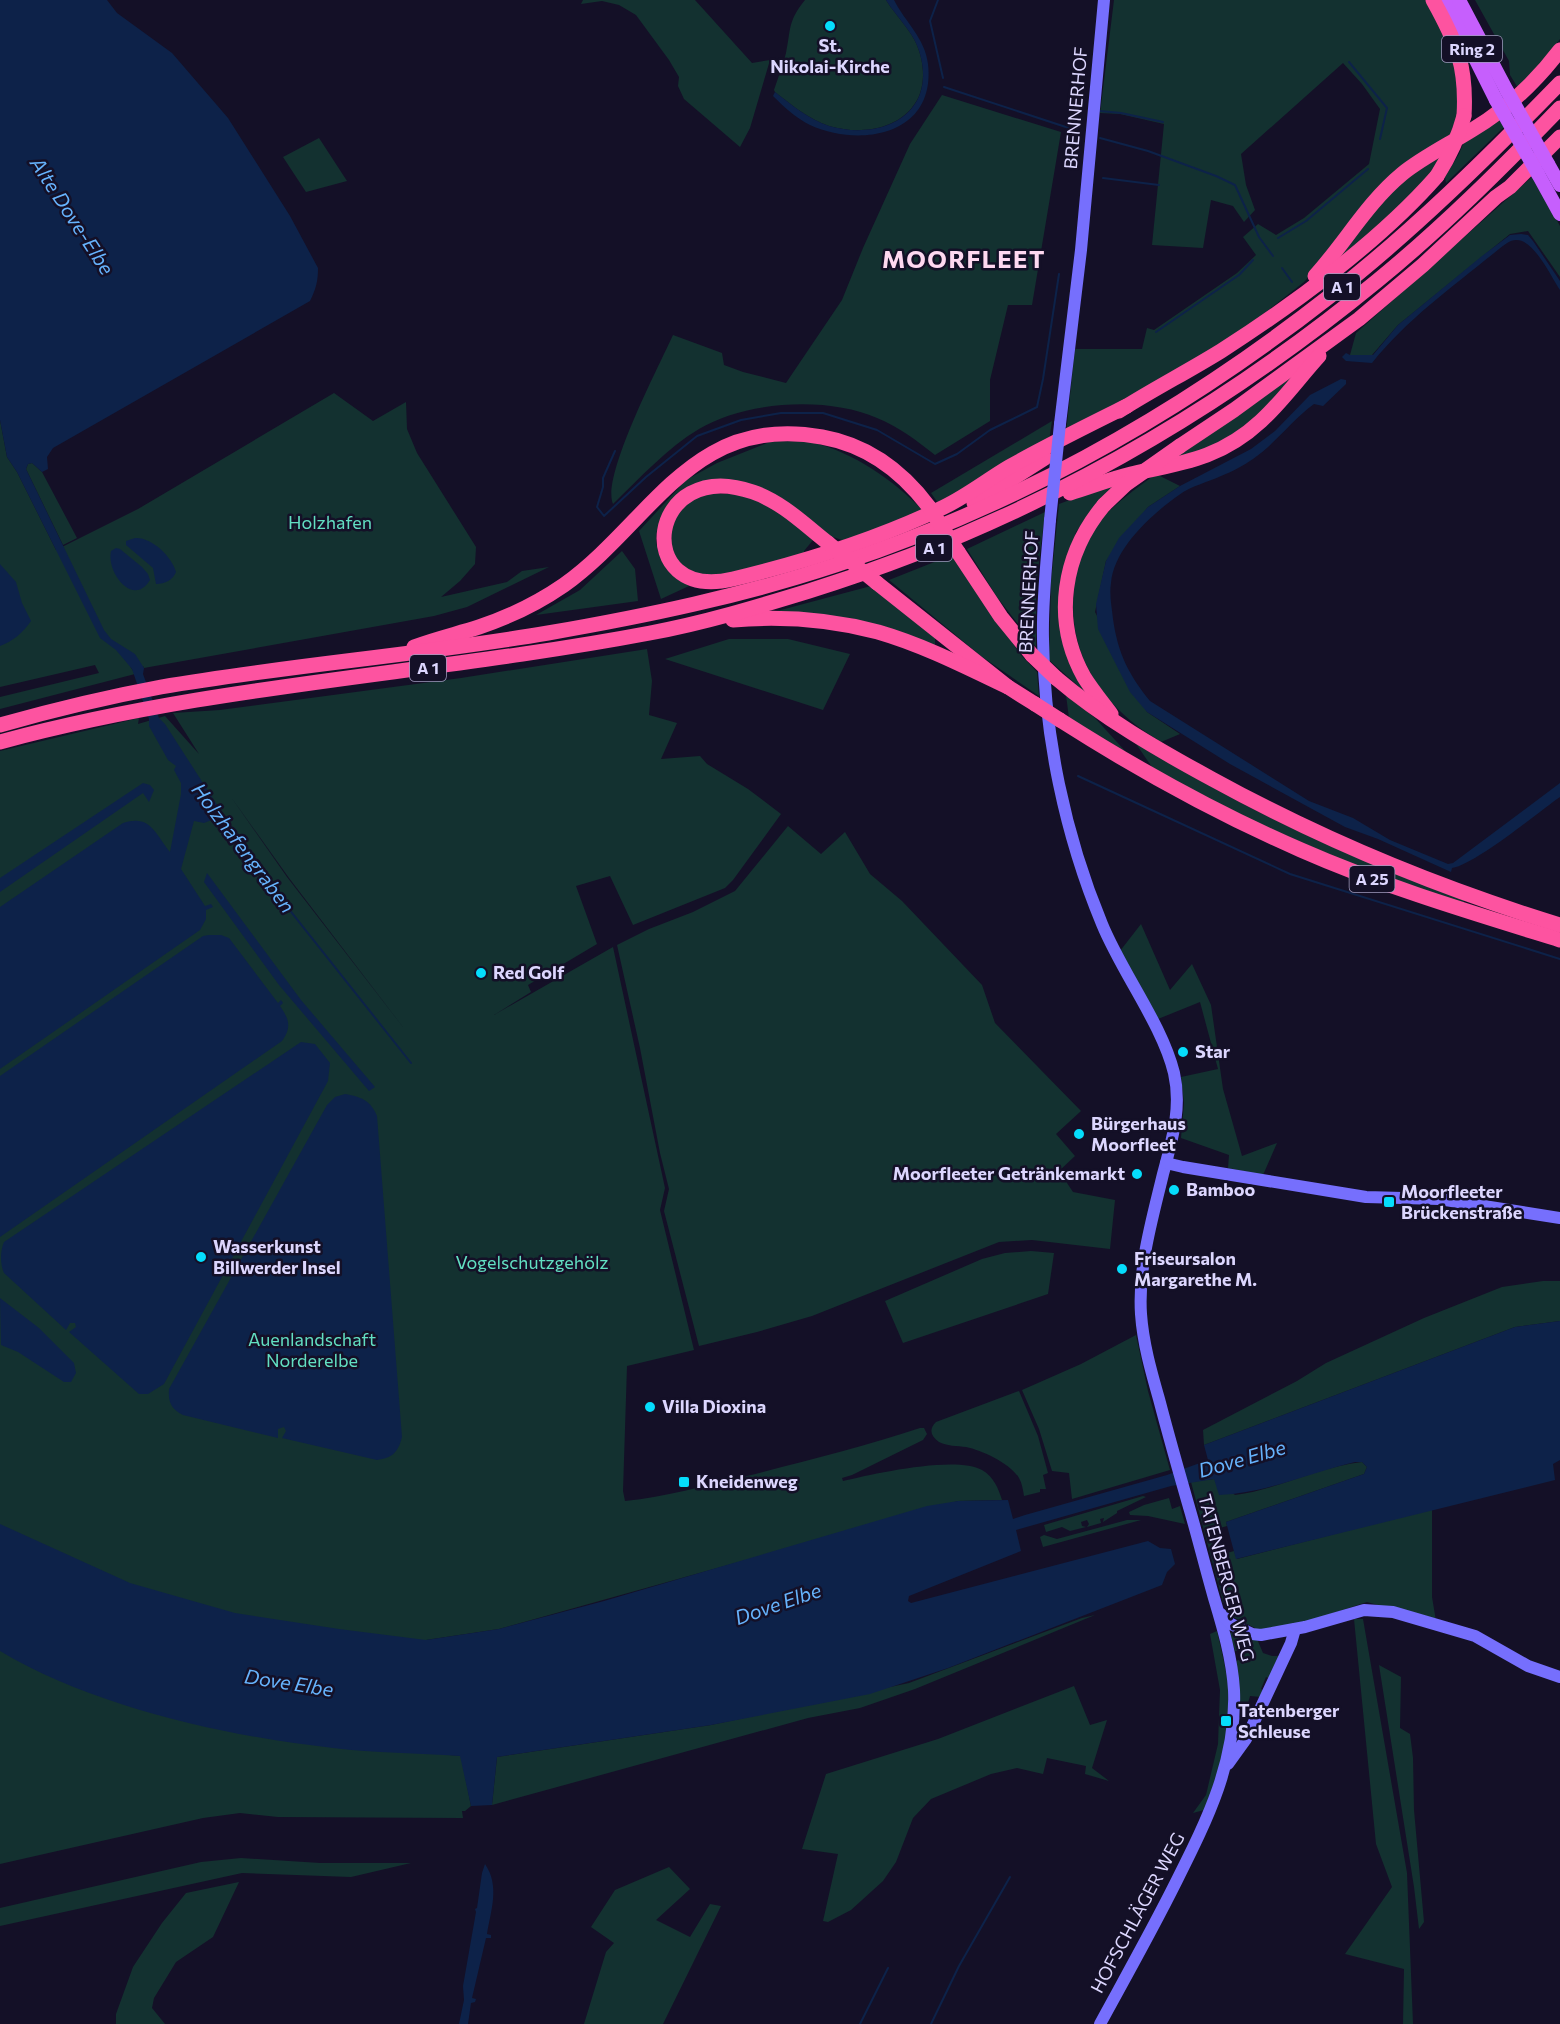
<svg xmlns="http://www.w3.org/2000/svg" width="1560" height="2024" viewBox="0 0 1560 2024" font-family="Commissioner,sans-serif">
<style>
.green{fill:#133130;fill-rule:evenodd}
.water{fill:#0d2249}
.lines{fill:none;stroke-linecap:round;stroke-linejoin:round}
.stream{stroke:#0d2249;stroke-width:2}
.secondary{stroke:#766ffd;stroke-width:12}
.primary{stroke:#c65ffd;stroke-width:14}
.highway{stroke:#fd53a0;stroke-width:15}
.secondary-bridge{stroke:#766ffd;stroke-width:12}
.primary-bridge{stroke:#c65ffd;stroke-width:14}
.highway-bridge{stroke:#fd53a0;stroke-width:15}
.poi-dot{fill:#05ddfc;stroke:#141027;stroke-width:2}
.labels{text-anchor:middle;stroke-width:5;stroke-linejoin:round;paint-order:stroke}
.shield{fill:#141027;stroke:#a09bbe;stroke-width:1.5}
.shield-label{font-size:16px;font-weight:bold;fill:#dcd6fe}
.poi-label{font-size:18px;font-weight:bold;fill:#dcd6fe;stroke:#141027;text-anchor:start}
.street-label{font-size:18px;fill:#dcd6fe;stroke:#141027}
.park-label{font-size:18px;fill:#62dfc2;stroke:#141027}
.water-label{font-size:20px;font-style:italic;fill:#66b3fd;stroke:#141027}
.district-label{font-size:24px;font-weight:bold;letter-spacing:1.5px;fill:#fed8f0;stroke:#141027}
</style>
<rect width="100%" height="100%" fill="#141027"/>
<g class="green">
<path d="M583,0h112l57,63 18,-3 -20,68 -10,19 -56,-48 -6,-13 1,-9 -10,-17 -33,-45 -17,-10 -17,-4 -21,3z"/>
<path d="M805,0h81c11,18 29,33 34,54 17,61 -40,87 -91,72 -21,-7 -37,-21 -54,-34l-1,-2c4,-12 9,-25 12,-37 5,-25 2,-32 19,-53z"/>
<path d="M1114,0h314l19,34 15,59 -7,41 -32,18 -119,130 -38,30 -47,33 -153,88 9,-84h67l5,-21 7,2 83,-57 19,-18 -13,-18 15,-13 18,11 28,-17 65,-54 11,-55 -18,-25 -19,-21 -102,91 5,31 9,25 -11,12 -11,-16 -22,-6 -8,48 -51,-3 12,-121 -44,-10 -20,-1z"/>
<path d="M1475,0h85v39l-20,27 -22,22 -8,-13 -1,-14z"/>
<path d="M942,95l119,37 -29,173h-24l-18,75v41l-55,34c-19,-15 -36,-28 -58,-37 -50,-22 -131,-17 -178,11 -32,19 -59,49 -86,75 -12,-27 46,-138 60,-169l49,18 2,12 19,7 43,11 56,-83 21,-52 47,-104z"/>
<path d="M1497,118l7,9 -58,56 -1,-6 14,-23 6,-15z"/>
<path d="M319,138l28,43 -41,11 -23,-35z"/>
<path d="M1447,148l-19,29 -32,34 -69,59 66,-84z"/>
<path d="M1533,176l27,50v51l-32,-46 -18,3 -112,91 -26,30h-22l6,-22z"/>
<path d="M1299,370l-40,48 -46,30 -40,12z"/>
<path d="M334,393l39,28 33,-19 1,27 10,24 59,94 -1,17 -15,17 -19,16 66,-15 15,-11 27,-4 -82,40 -33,9 -279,50 -11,2 -1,-2h-13l5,8 -135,35v-12l99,-24 -4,-8 -95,22v-267l7,37 10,15 39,78 82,-41z"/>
<path d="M1052,421l-3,20 -109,65 -9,-13z"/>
<path d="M772,441c14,1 29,-1 42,2 37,8 84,40 109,68l-78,30 -21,-7 -39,-34 -30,-13 -79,10c-32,40 -24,59 13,89l-28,13 -22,-68 47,-51 31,-17z"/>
<path d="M32,463l10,9 35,66 -14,7 -37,-76 2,-5z"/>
<path d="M1156,474l24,12 -32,21 -42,54 -11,51 52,100 33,22 -19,8c-10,-7 -21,-13 -30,-21 -41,-35 -63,-79 -57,-133 1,-14 4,-31 10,-44 15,-30 46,-51 72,-70z"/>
<path d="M1112,484h6l-20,17 -22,31 -8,25 -7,43 24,92 -36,-32 2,-78 8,-78z"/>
<path d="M708,493l41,2 31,17 33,28 -9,11v4c-29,9 -63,23 -94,22 -6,0 -12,-4 -18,-6 -26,-10 -32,-37 -15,-60 7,-10 20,-14 31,-18z"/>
<path d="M1045,512l-9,75v60l-39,-50 -30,-48z"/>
<path d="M622,551l13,18 3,32 -102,14 44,-25z"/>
<path d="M952,555l69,100 16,17 2,24 -58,-40 -92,-76z"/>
<path d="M871,586l64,50v10l-84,-28 -69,-3 -5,-4z"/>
<path d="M729,639h59l62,15 -27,56 -158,-51z"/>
<path d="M647,649l5,32 -3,34 28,8 -16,36 39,-3 7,8 41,25 33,25 -48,66 -8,8 -92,37 -23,-49 -34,10 21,58 -69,41 3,7 -37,23 119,-68 52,241 -5,22 34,140 -67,16 -4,125 2,10c40,-4 82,-16 122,-25 58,-15 116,-29 173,-48h4l3,6 -4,6 -71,35 -10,3 1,3c29,-7 113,-26 139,-11 12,7 16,18 20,30l-44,1 -459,128 -73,11 24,115 11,1 10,50 -6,5h-3l1,7 -185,-1 -38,-4 -37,5 -203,46v-1113l139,-33 -1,6 27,-8 34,38 -26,-41 47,-3 241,-32zM231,797l58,81 117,153 -119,-154z"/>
<path d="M1066,695l29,23 31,34 -57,-34z"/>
<path d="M1134,741c103,66 215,117 330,159v4l-75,-24 -134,-58 -101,-52z"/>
<path d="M788,826l33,28 24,-22 25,42 32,27 80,84 13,38 86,88 -25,23 19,22 -16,15 14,21 42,8 -5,49 -78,-9 -33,2 -187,74 -55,16 -58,14 -35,-135 5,-22 -9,-36 -20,-105 -23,-103 32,-16 44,-17 42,-21z"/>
<path d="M1141,924l29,66 22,-26 19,41 12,84 19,67 35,-13 -14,32 -35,-7 1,-13 -48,-17 3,-35 -3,-26 37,-8 -18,-67 -42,17 -38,-68z"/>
<path d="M1031,1251l23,2 -6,41 -145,49 -18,-42 97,-42 23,-6z"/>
<path d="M1543,1281h17v40l-45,6 -311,118 -1,-15 94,-49 29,-18 98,-45 78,-31z"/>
<path d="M1136,1335l12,56 22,79 -98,29 -3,-26 -17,-2 -13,-42 -17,-39 59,-26z"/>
<path d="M1019,1391l19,45 10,37 -5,2 3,14h-6v3l-16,4c-1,-6 -2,-13 -5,-18 -8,-14 -37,-28 -53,-31 -8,-1 -20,-1 -27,-5 -9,-6 -10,-13 -3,-20z"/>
<path d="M1362,1462l5,5 -3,7 -138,48 1,4 -7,2 2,13 -4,1 1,5 6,-2 2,8 7,-2 3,8 195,-50v88l4,24 -69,-19 -58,19 -50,9 -26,-13 -10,-15 -32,-120 23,-3 21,16c44,-6 83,-28 127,-33z"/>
<path d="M1143,1496l3,1 -29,14v2l-14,9 1,-4 -4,1 1,4 -14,4 2,-3 -2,-4 -6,2 1,4 4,1 -16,4 -8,-4 -16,5 -2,-7z"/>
<path d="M1169,1498l3,11 8,-3 5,18 -37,-8 -18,-1 -1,-3 15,-7z"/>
<path d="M1127,1520h14l-98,27 -3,-10 4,-2 13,4z"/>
<path d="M1095,1615l-180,74 -55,19 -52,10 -316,87 5,-48 214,-32 198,-42 173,-65z"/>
<path d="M1354,1619h9l44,254 6,151h-10l1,-55 -59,-15 47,-67 -16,-43z"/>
<path d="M1217,1631c4,18 9,37 11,55 4,43 -8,85 -24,124l-11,3 13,-18 12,-51 2,-54 -10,-56z"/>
<path d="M1237,1632l20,7 6,14 9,3h8l-10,23 -4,-2 -5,12 3,2 -3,6 -11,-1 -3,11 -7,2 -4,-48 5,-2 -1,-8h-5l-5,-18z"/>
<path d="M1379,1665l22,12 -1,51 10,6 3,24 1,52 10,112 -5,7 -5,-42z"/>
<path d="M1074,1686l16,39 17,-5 -15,48 17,13 -24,-7 1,-8 -39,-8 -4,16 -26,-6 -26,6 -60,25 -18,19 -17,44 -13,19 -32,29 -23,12 -5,-1 15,-67 -36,-5 24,-75 112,-35z"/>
<path d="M241,1858l79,5h91l-60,14 -109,-4 -242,53v-18l201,-46z"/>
<path d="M669,1867l21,22 -34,31 34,17 20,-33 11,2 -58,118h-79l22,-72 8,-9 -23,-16 24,-37z"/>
<path d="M239,1882l-26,55 -37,25 -22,36 -2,10 13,16h-49v-10l17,-47 29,-44 24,-30z"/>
</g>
<g class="water">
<path d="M0,0h107l10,13 55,40 56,65 62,98 28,52c0,13 -2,21 -8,33l-257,147 -6,9 1,12 -6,3 -10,-9 -4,1 -2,5 78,161 7,9 24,15 9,14 -1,6 16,44 6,6 56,87 -2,6 -15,6 -10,-2 -13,48 24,37 6,-2 2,3 -7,3v9l-6,11 -200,139v-162l123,-84c28,-9 32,11 47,29l11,-58v-11l-7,-13 2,-4 -8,-6 -19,-34v-7l-17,-50 -16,-19 -16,-12 -83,-166 -10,-15 -7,-37z"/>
<path d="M886,0h8c11,22 31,38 34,64 8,71 -67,84 -118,61 -14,-7 -26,-18 -37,-29l2,-4c17,13 33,27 54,34 52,15 108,-11 91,-72 -5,-21 -23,-36 -34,-54z"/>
<path d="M1521,234l7,1 5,6 27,40v9c-9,-13 -26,-51 -44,-50 -6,0 -12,5 -17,9 -44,36 -91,69 -127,114l-26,-2 -4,-4 4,-4 4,2h23l25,-30 84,-69 28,-21z"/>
<path d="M1341,379l5,1v4l-23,22 -9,-2c-22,16 -38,39 -61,55 -9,6 -21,13 -32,17 -13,6 -30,10 -42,19 -27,19 -65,53 -68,88 -2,12 1,25 2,36 5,35 16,56 37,82l159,100 44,17 37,22 58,24 5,-1 107,-80v14c-23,16 -84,67 -108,71l-1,4 -73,-33 -33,-12 -115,-63 -83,-52 -17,-20 -32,-63 -2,-25 10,-43 13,-23 29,-31 32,-21 71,-37 24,-18 35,-36z"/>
<path d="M135,538c17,-1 37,19 41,34 -3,8 -11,12 -20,12l-3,-16 -27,-23v-4z"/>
<path d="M116,548l4,1 22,18 6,7 2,6c-17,28 -44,-8 -39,-29z"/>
<path d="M0,564l16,18 6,21 9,18c-8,12 -18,20 -31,25z"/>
<path d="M143,783l7,2 4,5 -5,12 -6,-9 -143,99v-14z"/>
<path d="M207,873l94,127 74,87 -6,4 -90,-106 -75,-103z"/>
<path d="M209,935h12l8,3 49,65 3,-3 2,3 -3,3c9,13 12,21 2,35l-282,196v-161l203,-140z"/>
<path d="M301,1042l14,2 15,19 -2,18 -164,303 -16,10h-9l-70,-62 7,-5 -1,-4h-5l-4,7 -62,-57c-4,-9 -4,-22 0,-31z"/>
<path d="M345,1094c17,3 26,7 32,22l25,321c-4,16 -10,21 -25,23l-95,-22 4,-7 -2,-4 -6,2v9l-95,-23c-12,-6 -15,-13 -14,-26l158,-284 8,-8z"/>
<path d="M0,1298l39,30 35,35 2,10 -5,9h-7l-46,-30 -17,-7z"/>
<path d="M1560,1321v139l-7,4 2,16 -319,79 -10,-37 138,-48 3,-7 -5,-5h-7c-46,11 -88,31 -136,33l-5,-16 -43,7 -155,44 5,21 -112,45 -1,5 3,2 237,-62 12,7 11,1 4,15 -8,8 -5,13 -214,83 -78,26 -159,31 -214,32 -5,48 -21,1 -11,-50c-42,-3 -85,-3 -127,-8 -108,-12 -239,-41 -333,-97v-127l130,59 105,30 104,16 87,11 73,-11 105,-28 323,-95 31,-5 50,-1 5,19 12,-4 142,-40 41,-15 -4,-15 311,-118z"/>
<path d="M485,1864c15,22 6,46 2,70l4,1v3h-5l-14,60 4,1 -1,3 -4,1 -3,21h-9l5,-24 -1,-14 13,-74 -1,-3 2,-1 5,-35z"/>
</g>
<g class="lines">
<g class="stream">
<path d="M938,0l-8,21 13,57"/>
<path d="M1349,62l38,46 -7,31"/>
<path d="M944,87l137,45"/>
<path d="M1100,111l21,2 42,9"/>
<path d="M1100,138l48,13 68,25 19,9 24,52 14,19"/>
<path d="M1103,178l56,7"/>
<path d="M1278,238l28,-17 62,-52"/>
<path d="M1282,268l10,14"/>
<path d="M1156,332l83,-57 14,-15"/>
<path d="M615,451l-12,27v9l-6,20 7,9 42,-39 51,-41 44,-16 40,-7h42l54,17 58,34 22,-10 33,-24 47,-23 6,-28 16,-105"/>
<path d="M1078,776l212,98 270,85"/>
<path d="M215,816l196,247"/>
<path d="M860,2024l28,-56"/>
<path d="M931,2024l28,-58 51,-89"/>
</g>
<g class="secondary">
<path d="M1060,424l21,-174 23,-250"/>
<path d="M1050,520c-3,39 -8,79 -7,119 1,96 22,196 59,285 20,49 60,100 72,149 8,35 -2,67 -11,101 -11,46 -25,93 -22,140 2,29 10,57 18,85 10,38 21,77 32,115 8,28 15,56 23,84 9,30 18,60 20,92 3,72 -28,132 -59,194 -24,48 -50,94 -75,140"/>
<path d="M1166,1163l17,4 183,30 73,2 121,19"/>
<path d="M1221,1614l10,10 21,10 9,1 44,-8 59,-17 29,2 82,24 53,30 32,11"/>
<path d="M1228,1764l18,-25 45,-96 4,-14"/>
</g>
<g class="primary">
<path d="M1446,0l50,100"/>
<path d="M1459,0l48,91"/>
<path d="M1548,164l12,21"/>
<path d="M1538,174l22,40"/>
</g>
<g class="highway">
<path d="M1433,0c24,43 34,67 31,116"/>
<path d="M1315,276c30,-33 52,-73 87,-102 21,-17 46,-29 70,-44 35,-21 63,-47 88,-80"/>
<path d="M1119,411c33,-21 68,-39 102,-60 72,-46 159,-110 216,-175"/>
<path d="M1180,446l54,-36 125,-91 64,-54 73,-68 14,-10 50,-50"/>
<path d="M1070,493c20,-6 40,-14 61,-19 51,-11 89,-15 130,-53 21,-19 38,-43 58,-65"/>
<path d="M974,503l71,-45"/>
<path d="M1104,505c-41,49 -52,115 -20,172 8,13 18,25 27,37"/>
<path d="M828,543c-23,-18 -46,-41 -75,-51 -106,-37 -123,111 -20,87 71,-17 145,-40 211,-72 23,-11 43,-27 65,-40 39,-22 78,-41 118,-61"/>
<path d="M958,552l43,65 31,38"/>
<path d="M877,583l131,104 27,17"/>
<path d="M733,620c47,-4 99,0 145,12 45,13 88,35 130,55"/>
<path d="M414,647c21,-8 43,-13 65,-20 30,-10 59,-24 85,-42 88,-63 128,-172 258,-148 45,8 80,34 107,70"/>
<path d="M1056,678c47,40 101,71 156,101 111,61 227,109 348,146"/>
<path d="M1060,720c77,49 158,94 241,130 84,37 172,63 259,90"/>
<path d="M0,725c53,-15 107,-28 161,-38 128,-22 259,-32 387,-54 98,-17 194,-37 288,-68 180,-59 346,-153 494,-269 82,-64 157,-138 230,-213"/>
<path d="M0,742c213,-58 434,-68 650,-109 54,-10 107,-26 159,-42 209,-65 400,-172 568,-310 65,-53 125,-113 183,-173"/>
</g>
<path class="secondary-bridge" d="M1050,520l10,-96"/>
<g class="primary-bridge">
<path d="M1507,91l41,73"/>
<path d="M1496,100l42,74"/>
</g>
<g class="highway-bridge">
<path d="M1437,176c12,-19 21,-37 27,-60"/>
<path d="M1104,505l22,-21 54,-38"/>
<path d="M929,507l29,45"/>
<path d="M828,543l49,40"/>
<path d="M1032,655l24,23"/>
<path d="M1035,704l25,16"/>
</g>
</g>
<g class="poi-dot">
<circle cx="830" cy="26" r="6"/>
<circle cx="481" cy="973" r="6"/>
<circle cx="1183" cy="1052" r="6"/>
<circle cx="1079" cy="1134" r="6"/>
<circle cx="1137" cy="1174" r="6"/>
<circle cx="1174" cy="1190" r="6"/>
<rect x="1383" y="1196" width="12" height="12" rx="3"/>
<circle cx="201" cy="1257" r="6"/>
<circle cx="1122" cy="1269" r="6"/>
<circle cx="650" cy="1407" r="6"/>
<rect x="678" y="1476" width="12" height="12" rx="3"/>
<rect x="1220" y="1715" width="12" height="12" rx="3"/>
</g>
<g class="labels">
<g class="shield">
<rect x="1442" y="36" width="60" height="26" rx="4.5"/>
<rect x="1324" y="274" width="36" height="26" rx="4.5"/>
<rect x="916" y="535" width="36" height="26" rx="4.5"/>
<rect x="410" y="655" width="36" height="26" rx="4.5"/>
<rect x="1349.5" y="866" width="45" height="26" rx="4.5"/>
</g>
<g class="shield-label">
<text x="1472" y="55">Ring 2</text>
<text x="1342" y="293">A 1</text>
<text x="934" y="554">A 1</text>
<text x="428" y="674">A 1</text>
<text x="1372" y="885">A 25</text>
</g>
<g class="poi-label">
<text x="830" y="52" text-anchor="middle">St.<tspan x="830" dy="21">Nikolai-Kirche</tspan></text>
<text x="493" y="979">Red Golf</text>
<text x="1195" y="1058">Star</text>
<text x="1091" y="1130">Bürgerhaus<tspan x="1091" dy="21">Moorfleet</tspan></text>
<text x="1125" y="1180" text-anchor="end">Moorfleeter Getränkemarkt</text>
<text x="1186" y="1196">Bamboo</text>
<text x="1401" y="1198">Moorfleeter<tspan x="1401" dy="21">Brückenstraße</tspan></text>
<text x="213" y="1253">Wasserkunst<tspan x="213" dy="21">Billwerder Insel</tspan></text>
<text x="1134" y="1265">Friseursalon<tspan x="1134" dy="21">Margarethe M.</tspan></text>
<text x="662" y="1413">Villa Dioxina</text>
<text x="696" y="1488">Kneidenweg</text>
<text x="1238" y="1717">Tatenberger<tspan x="1238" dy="21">Schleuse</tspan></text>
</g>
<g class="street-label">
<text transform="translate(1076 108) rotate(-85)" y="6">BRENNERHOF</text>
<text transform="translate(1029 592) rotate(-87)" y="6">BRENNERHOF</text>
<text transform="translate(1226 1578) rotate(75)" y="6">TATENBERGER WEG</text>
<text transform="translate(1138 1913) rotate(-62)" y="6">HOFSCHLÄGER WEG</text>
</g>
<g class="park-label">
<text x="330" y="529">Holzhafen</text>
<text x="532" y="1269">Vogelschutzgehölz</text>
<text x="312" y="1346">Auenlandschaft<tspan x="312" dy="21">Norderelbe</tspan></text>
</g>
<g class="water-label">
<text transform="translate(72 216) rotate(57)" y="7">Alte Dove-Elbe</text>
<text transform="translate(243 848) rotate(53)" y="7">Holzhafengraben</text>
<text transform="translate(1242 1459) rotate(-16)" y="7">Dove Elbe</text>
<text transform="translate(778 1604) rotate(-19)" y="7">Dove Elbe</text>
<text transform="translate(289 1683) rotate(9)" y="7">Dove Elbe</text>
</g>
<g class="district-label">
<text x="964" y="268">MOORFLEET</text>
</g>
</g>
</svg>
